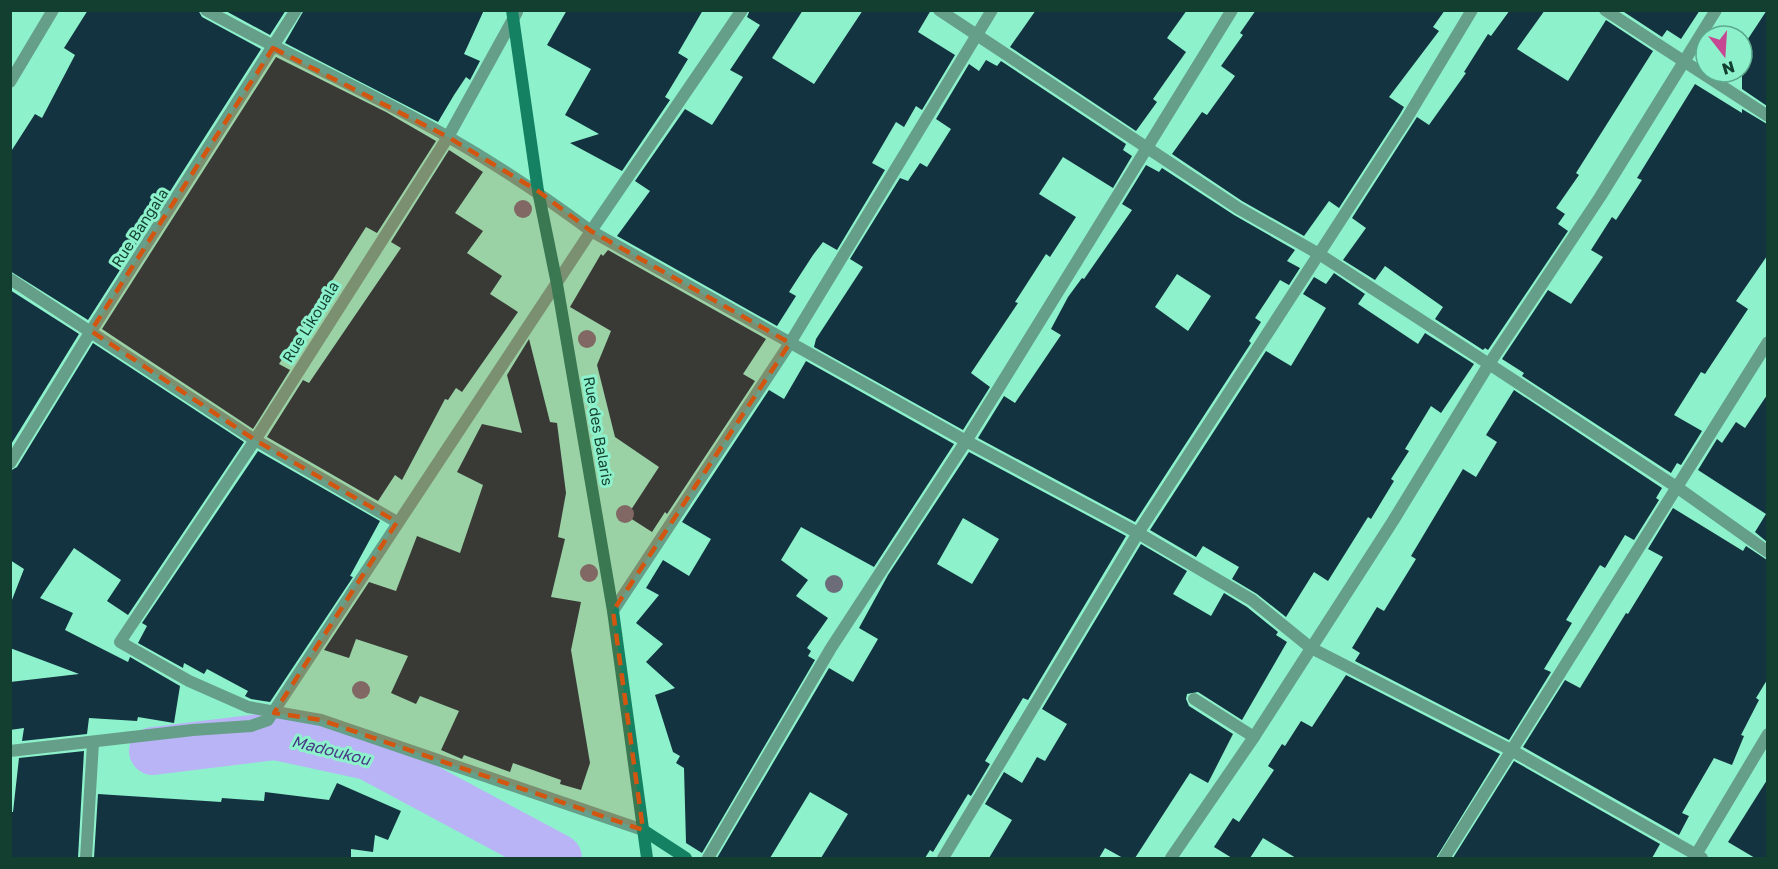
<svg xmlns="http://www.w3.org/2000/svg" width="1778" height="869" viewBox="0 0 1778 869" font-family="'Golos Text',sans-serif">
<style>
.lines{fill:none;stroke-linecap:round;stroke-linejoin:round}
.river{stroke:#b9b4f6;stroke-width:48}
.building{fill:#133340;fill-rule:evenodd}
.service{stroke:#669f89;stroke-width:12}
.minor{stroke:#669f89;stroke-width:12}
.secondary{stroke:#148162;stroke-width:12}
.tree{fill:#6d6d7a}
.marked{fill:#d35610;fill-opacity:0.2;stroke:#d35610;stroke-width:4.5;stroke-dasharray:12 8;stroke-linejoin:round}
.labels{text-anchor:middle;stroke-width:6;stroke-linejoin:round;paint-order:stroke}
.street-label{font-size:15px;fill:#133f30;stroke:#8df2cc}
.water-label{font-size:16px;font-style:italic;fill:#473986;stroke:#8df2cc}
</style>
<rect width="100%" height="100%" fill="#8df2cc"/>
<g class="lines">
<path class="river" d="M153,751l122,-15 93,20 190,102"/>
</g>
<g class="building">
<path d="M88,10h110l4,7 59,32 -173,271 -78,-49v-118l25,-39 7,4 33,-63 -11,-7z"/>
<path d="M224,10h62l-16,25z"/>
<path d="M304,10h180l-20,44 16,7 -10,19 -4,-3 -12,18 -16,27 -153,-79z"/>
<path d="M567,10h136l-25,43 10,6 -23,38 5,3 -48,71 -52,-28 29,-9 -34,-19 26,-46 -44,-24z"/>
<path d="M750,10h53l-31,48 42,26 49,-74h68l-13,22 37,23 -33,55 -6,-4 -12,21 -8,-5 -24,41 13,7 -48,80 -14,-8 -10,13 -24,37 7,4 -19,30 -160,-90 33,-45 -15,-10 50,-72 27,16 31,-48 -13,-7 30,-45 -13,-8z"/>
<path d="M1036,10h151l-20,28 19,14 -33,47 4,3 -21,29 -126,-84z"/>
<path d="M1256,10h189l-12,17 6,4 -50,66 15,10 -4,7 -61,94 -10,-7 -25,35 -62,-35 -70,-47 30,-42 5,3 28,-39 -14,-10 22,-31 -3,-2z"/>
<path d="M1510,10h35l-28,39 51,32 38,-61 47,31 -77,122 3,2 -23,33 9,6 -7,10 10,7 -80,119 -3,-2 -2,2 -48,-31 8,-12 -58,-41 -10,14 -32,-20 23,-32 -14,-10 65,-101 12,8 37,-52 -2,-1 24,-38 3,2z"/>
<path d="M1621,10h79l-19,29 -14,-9 -5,7z"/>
<path d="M1767,10v96l-25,-17v-41z"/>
<path d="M276,57l110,55 50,29 -59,92 -11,-6 -87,137 11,6 -37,59 -151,-100z"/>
<path d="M986,60l11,6 4,-5 125,83 -3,6 9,6 -19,32 -50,-31 -24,37 37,23 -26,40 -4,-3 -31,48 3,1 -47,70 19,14 -27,43 -149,-83 2,-8 47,-72 -13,-8 50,-81 8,3 12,-18 7,4 24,-38 -15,-10 33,-55 10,7z"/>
<path d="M1695,84l47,29v-4l25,15v132l-31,45 12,8 -43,65 -4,-2 -27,43 28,16 -21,34 -4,-2 -6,10 -149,-97 2,-3 -22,-14 46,-69 23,14 32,-47 -12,-7 21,-33 4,3 26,-40 -5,-2z"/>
<path d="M449,150l34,22 -28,41 28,18 -16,22 35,23 -12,18 28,18 -56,80 -6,-4 -8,12 -3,-1 -43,81 -7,-5 -17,26 -111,-64 36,-57 6,3 92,-135 -10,-6z"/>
<path d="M1146,165l13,7 3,-4 72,47 61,35 -8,11 13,7 -11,17 -9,-5 -25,38 6,4 -12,19 2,2 -116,179 -157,-84 26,-42 11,7 46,-68 -10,-6 17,-32 14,-19 2,1 48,-69 -10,-6zM1177,274l34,22 -23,35 -33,-24z"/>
<path d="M608,250l158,89 -23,35 12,7 -88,133 -2,-2 -13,20 -25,-16 32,-49 -44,-30 -18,-72 14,-34 -41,-24 31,-53 2,2z"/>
<path d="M1334,273l31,21 -7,10 60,40 7,-11 49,31 -33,49 -10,-7 -26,43 4,2 -18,28 3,2 -23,38 -3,-2 -40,64 -14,-9 -28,45 -29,-23 -25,-15 7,-12 -36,-21 -7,11 -46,-27 116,-179 25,15 35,-58 -23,-14 11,-17 12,7z"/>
<path d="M10,290l69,44 -69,112z"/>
<path d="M529,339l21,83 7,1 9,70 -8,44 7,2 -14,58 30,5 -10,48 19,113 -9,27 -21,-6 1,-4 -48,-17 -3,9 -46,-17 -2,4 -21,-9 18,-39 -39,-15 -4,8 -25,-11 17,-37 -52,-17 -7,19 -25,-8 45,-68 27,9 21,-55 43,17 23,-68 -26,-13 25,-48 40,9 -15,-58z"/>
<path d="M93,343l151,99 -116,173 -21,-14 14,-21 -47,-32 -34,50 33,15 -8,17 63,32 2,-5 50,29 -6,37 -36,-6 -1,4 -48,-3 -2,16 -65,7 2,-13 -14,2v-48l69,-8 -69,-26v-43l14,-36 -14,-9v-89l7,-4z"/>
<path d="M806,361l148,83 -80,123 -73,-40 -20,33 27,20 -12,16 32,22 -21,30 4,3 -3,5 7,4 -113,193 -16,-10 -2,-75 -8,-5 4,-7 -7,-4 -18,-57 20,-7 -29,-26 17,-18 -27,-21 23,-28 -13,-7 17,-28 26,16 22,-37 -29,-17 87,-132 15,9z"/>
<path d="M1514,390l148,98 -6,10 3,2 -25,40 -9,-5 -20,33 -5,-3 -34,55 6,3 -28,46 7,3 -42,68 -154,-79 5,-8 -8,-5 25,-41 7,4 32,-52 -5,-3 52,-87 13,8 21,-35 -11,-7z"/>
<path d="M1767,395v147l-12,-10 11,-18 -68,-44 19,-31 5,4 14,-21 9,6z"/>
<path d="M258,451l122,70 -30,55 3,1 -83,125 -19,-3 -6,-3 3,-5 -41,-22 -3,5 -20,-11 -1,5 -45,-25 9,-17 -5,-3z"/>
<path d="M969,452l157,84 -98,164 -5,-2 -38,63 5,3 -19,32 -3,-2 -35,58 -3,-2 -5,8h-104l27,-44 -38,-22 -40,66h-53l112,-190 24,14 25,-43 -19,-11 29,-53zM963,518l36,21 -27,45 -35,-20z"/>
<path d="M1673,508l70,43 3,-5 21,14v120l-11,18 3,2 -18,35 3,1 -12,29 -18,-7 -32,55 7,3 -10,19 -156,-88 42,-67 15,8 46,-75 2,1 35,-57 -15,-8z"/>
<path d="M1141,544l46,27 -14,23 38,22 13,-23 23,14 31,25 -2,3 11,7 -45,78 -44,-28 -11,2 -1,5 3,7 44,28 -25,49 -18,-10 -55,85h-12l-18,-10 -6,10h-110l23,-38 -27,-16 19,-32 18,11 15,-26 8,4 22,-37 -25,-15z"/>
<path d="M1346,675l154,79 -64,104h-140l-33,-20 -13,20h-18l-18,-11 19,-29 6,4 35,-52 -6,-4 14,-22 3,2 16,-25 11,6z"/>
<path d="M84,751l-6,107h-68v-46h3l6,-54z"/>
<path d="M1514,761l146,83 -8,14h-199z"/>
<path d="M1767,780v78h-12l-27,-16z"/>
<path d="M337,783l64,28 -13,29 -13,-5 -2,17 -22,-3v9h-257l4,-64 123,8 1,-4 42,3 1,-9 64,8z"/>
</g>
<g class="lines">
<path class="service" d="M1194,699l60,38"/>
<g class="minor">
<path d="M206,10c80,45 164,82 244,128 49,28 95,59 141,93l375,210 172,92 114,67 59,48 200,102 191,108"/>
<path d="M939,10l299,198 81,46 170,110 189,124 90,64"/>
<path d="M1605,10l163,106"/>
<path d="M517,12l-69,125 -193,303 -135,202 69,39 59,26 73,13 322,110"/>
<path d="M10,82l43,-72"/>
<path d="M10,279l245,161 142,82"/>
<path d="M10,463l81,-132 205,-321"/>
<path d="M613,611l177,-268 202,-333"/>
<path d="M10,751l183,-21 58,-4 17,-6 323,-489 151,-221"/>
<path d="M86,858l7,-115"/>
<path d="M708,858l123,-210 135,-207 266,-431"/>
<path d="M943,858l195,-325 269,-415 65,-108"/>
<path d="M1171,858l83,-121 139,-216 96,-157 111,-167 116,-187"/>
<path d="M1444,858l324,-516"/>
<path d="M1694,858l74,-124"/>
</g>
<g class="secondary">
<path d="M512,10l26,181 19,93 56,327 34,247"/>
<path d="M643,830l43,28"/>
</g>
</g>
<g class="tree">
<circle cx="523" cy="209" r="9"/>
<circle cx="587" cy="339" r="9"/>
<circle cx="625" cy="514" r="9"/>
<circle cx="589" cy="573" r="9"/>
<circle cx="834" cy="584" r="9"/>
<circle cx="361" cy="690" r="9"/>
</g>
<path class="marked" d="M273,48l175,89 90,54 53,40 199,112 -177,268 30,219 -322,-110 -47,-7 123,-191 -142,-82 -164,-109z"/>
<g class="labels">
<g class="street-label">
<text transform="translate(140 228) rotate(-57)" y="5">Rue Bangala</text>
<text transform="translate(311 322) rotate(-58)" y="5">Rue Likouala</text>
<text transform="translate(598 431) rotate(80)" y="5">Rue des Balaris</text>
</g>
<g class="water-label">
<text transform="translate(331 750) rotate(14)" y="6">Madoukou</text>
</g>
</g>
<rect width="1778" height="869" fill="none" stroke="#133f30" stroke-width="24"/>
<g transform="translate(1724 54) rotate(163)"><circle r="28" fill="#8df2cc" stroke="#5caa8e" stroke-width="1.5"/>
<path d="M0-4.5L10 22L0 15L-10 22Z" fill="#c74892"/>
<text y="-9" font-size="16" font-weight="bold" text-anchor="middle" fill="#133f30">N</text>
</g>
</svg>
